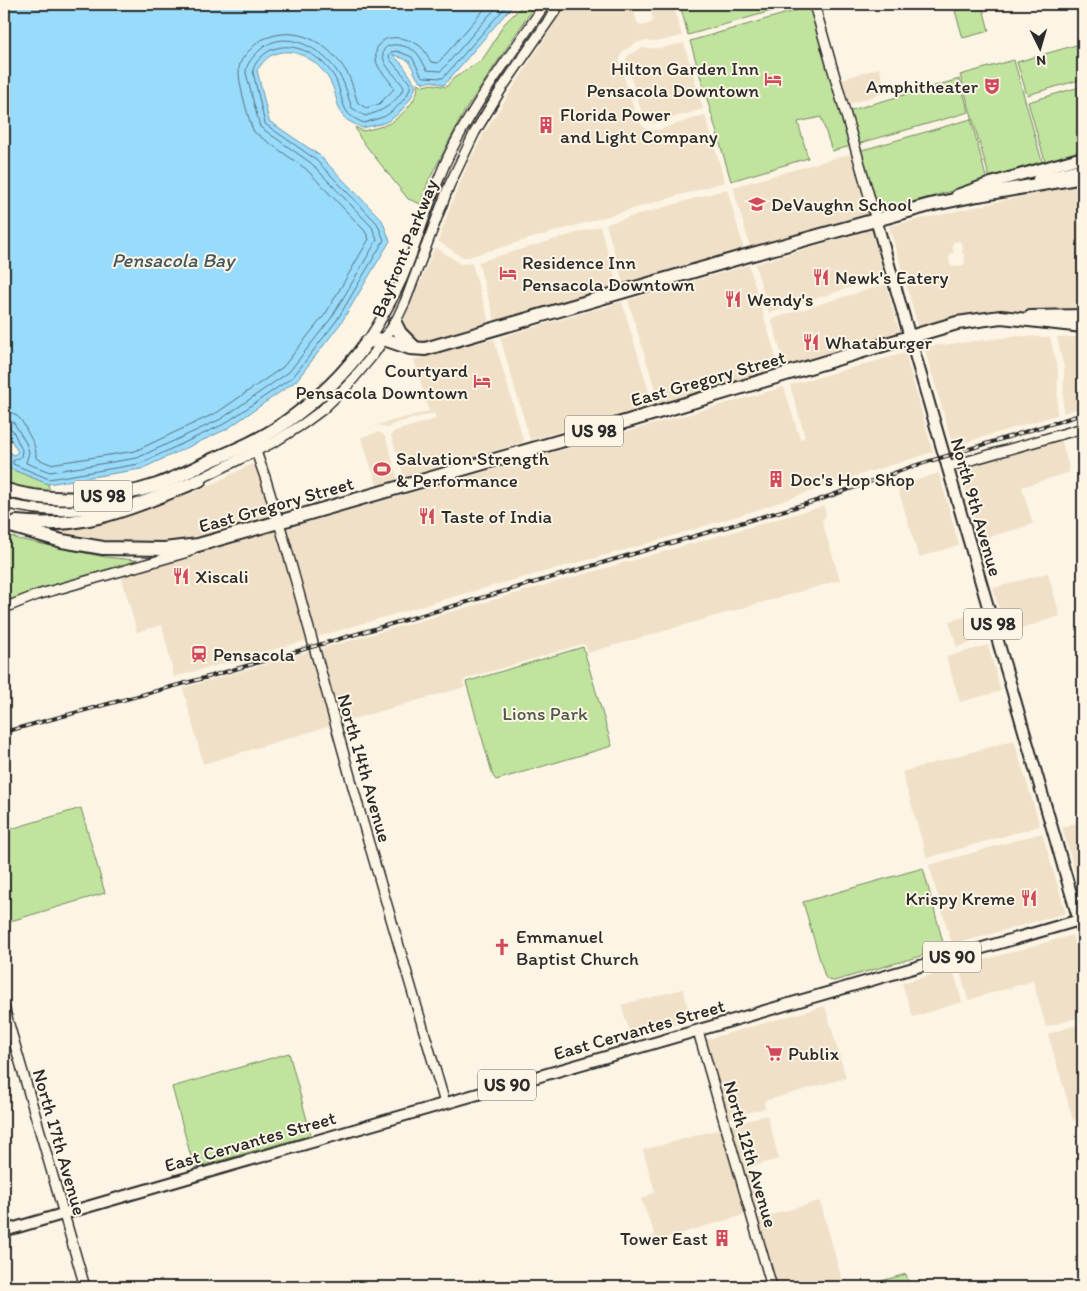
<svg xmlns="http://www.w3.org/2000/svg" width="1087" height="1291" viewBox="0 0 1087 1291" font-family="Itim,sans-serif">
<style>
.built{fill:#f0e0c8;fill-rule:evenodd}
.green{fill:#c0e39d;stroke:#768764}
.water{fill:#99dbfb;stroke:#6d95a8}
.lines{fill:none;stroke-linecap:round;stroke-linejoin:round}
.shore{stroke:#57717e;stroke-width:1}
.secondary-casing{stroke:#2b2b2b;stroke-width:12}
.primary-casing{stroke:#2b2b2b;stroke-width:14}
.highway-casing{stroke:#2b2b2b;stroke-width:16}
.secondary{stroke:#fcf5e5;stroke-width:9}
.primary{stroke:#fcf5e5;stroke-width:10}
.highway{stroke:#fcf5e5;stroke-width:12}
.rail-casing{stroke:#2b2b2b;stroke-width:4}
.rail{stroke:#fcf5e5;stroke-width:2;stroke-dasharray:5.5;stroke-linecap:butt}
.labels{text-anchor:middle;stroke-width:4;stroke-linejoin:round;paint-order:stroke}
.shield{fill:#fcf5e5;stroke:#6a6863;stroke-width:1}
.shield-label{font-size:18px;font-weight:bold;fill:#2b2b2b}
.poi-label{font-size:19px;fill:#2b2b2b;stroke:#fcf5e5;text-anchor:start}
.street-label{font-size:19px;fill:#2b2b2b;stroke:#fcf5e5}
.park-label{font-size:19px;fill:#505948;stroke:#fcf5e5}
.water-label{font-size:20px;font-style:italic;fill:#46575f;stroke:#fcf5e5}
</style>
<rect width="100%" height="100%" fill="#fcf5e5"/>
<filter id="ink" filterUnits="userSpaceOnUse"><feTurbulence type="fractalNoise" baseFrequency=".02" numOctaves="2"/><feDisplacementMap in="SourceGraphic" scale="10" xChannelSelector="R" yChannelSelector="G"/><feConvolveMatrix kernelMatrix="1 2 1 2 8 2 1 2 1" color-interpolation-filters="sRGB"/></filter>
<g filter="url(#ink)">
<g class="built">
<path d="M567,4h49v4l3,2 9,-2 2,-4h2l3,1 -2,4 5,15 3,2 10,-3 2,-3 -4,-16h24l9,32 -21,5h-19l-8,3 -12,8 -2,6v6l17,55 9,10 11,1 48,-15 20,67 -257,75h-6l-24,-16 16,-44 15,-35 15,-29z"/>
<path d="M684,43l19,66 -47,14 -8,-1 -5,-6 -17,-54 1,-6 15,-8h19z"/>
<path d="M879,68l6,18 5,1 2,4 -46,14 -7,-25z"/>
<path d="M853,153l18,60 -121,34 -17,-60z"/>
<path d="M1083,183v128l-82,3 -82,16 -30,-104zM959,241l3,3 1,5 -2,3 3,2 1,8 -2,3 -10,2 -3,-3 -1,-7 2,-4h4l-2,-2 -1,-5 2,-4z"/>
<path d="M727,189l17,60 -121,34 -17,-59z"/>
<path d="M600,226l17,58 -122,37 -17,-59z"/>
<path d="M871,230l13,47 -115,36 -14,-49z"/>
<path d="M435,247l26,17 11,-1 17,59 -67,20 -8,-2 -10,-11v-9z"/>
<path d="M749,265l30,103 -120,35 -31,-103z"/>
<path d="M886,284l14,51 -46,11 -69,20 -14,-47z"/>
<path d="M622,302l31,103 -123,35 -30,-103z"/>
<path d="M1019,336l31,1 8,33 -1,45 -104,31 -29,-99z"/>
<path d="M1057,337h26v70l-20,6 1,-44z"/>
<path d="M494,339l30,103 -120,35 -13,-42 4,-4 41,-12 -2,-6 -41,11 -5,4 -9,-3 -10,2 60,-16 -15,-51z"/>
<path d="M905,353l28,99 -93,29 -77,27 -120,37 -184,50 -145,43 -30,-109 500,-142 16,52 5,-2 -15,-52z"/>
<path d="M379,432l6,4 13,43 -21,6 -16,-48z"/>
<path d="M1061,438l9,34 -48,15 11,37 -54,16 -20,-72z"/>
<path d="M256,462l17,53 -63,19 -67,12 -100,-16 91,-20 62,-18z"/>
<path d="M939,473l20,72 -40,12 -22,-71z"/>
<path d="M824,506l2,9 -4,6 18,59 -252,73 -2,-7 -3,-2 -118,35 -2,4 2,4 -126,36 -22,-73z"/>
<path d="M278,530l30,110 -134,37 -12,-52 -25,7 -16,-57z"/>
<path d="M1048,573l12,43 -54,17 -13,-45z"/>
<path d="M978,613l8,25 -29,9 -8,-26z"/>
<path d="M988,645l13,46 -41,11 -14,-45z"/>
<path d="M311,651l22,74 -130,39 -20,-76z"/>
<path d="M1014,740l26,86 -113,32 -25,-86z"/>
<path d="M1083,821v78l-21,-72z"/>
<path d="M1042,833l24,80 -114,32 -23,-80z"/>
<path d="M1072,935l11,36v45l-37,11 -13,-46 -65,19 -9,-33z"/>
<path d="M953,969l9,33 -49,15 -11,-34z"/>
<path d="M683,989l8,31 -60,17 -10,-32z"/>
<path d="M825,1006l21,72 -82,23 1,7 -38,11 -23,-79z"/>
<path d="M1083,1023v94l-10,3 -25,-86z"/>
<path d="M767,1115l12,44 -29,8 12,43 -8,2 -25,-86z"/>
<path d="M723,1128l25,86 -121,35 28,-14 -14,-36 14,-7 -12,-42z"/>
<path d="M820,1201l24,86h-69l-19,-68z"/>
</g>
<g class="green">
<path d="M524,4h12l-72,108 -36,70 -7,22 -13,-5 -48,-61 -5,-11 8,4c8,-2 19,-4 27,-8 12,-7 32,-27 27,-41l6,4 9,-2 14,3 8,-9 28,-18 10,-15 11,-20z"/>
<path d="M680,4h116l-108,31z"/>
<path d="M979,4h3l7,27 -26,7 -8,-27z"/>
<path d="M812,6l39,140 -19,5 -11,-34 -23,5 10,36 -77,23 -41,-140z"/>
<path d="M1083,43v36l-56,16 -10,-33z"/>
<path d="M1014,60l30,109 -53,14 -31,-108z"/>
<path d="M959,79l10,33 -112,32 -9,-33z"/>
<path d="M1083,86v68l-37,11 -18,-63z"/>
<path d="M971,119l16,62 -110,31 -18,-61z"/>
<path d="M4,466l44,18 4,15c-16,7 -32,5 -48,2z"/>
<path d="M4,533l14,6 87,18 40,4 -133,39 -3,-5h-5z"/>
<path d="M583,647l29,99 -116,34 -3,-4 -27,-94z"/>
<path d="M81,808l24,85 -101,30v-92z"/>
<path d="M923,868l21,78 -6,5 -104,30 -6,-1 -3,-3 -22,-75z"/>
<path d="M289,1053l22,82 -117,33 -22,-81z"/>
<path d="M906,1274l4,13h-50z"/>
</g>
<path class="water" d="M4,4h510l-70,81 -12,-4 -8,2 -7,-5 -8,-17 -17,-7 11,11 13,20c-3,14 -17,31 -30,37 -8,3 -16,4 -24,6 -5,-3 -16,-7 -19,-12 -6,-8 -7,-24 -12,-33 -10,-21 -38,-40 -61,-27 -5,3 -9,9 -13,14l12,51 50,34 63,65 8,21 -49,82 -45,58 -69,48 -86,40 -93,15 -44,-18v-17l10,6 4,-3 -14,-24z"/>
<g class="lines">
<g class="shore">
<path d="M4,411c13,1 18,9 23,20 6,12 9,14 9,27l14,6 85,-13 83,-39 65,-45 43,-54 43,-74 -4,-8 -59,-62 -52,-37 -3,-7c-4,-14 -13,-42 -12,-56 0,-10 10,-18 17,-25 5,-5 10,-6 16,-8 31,-9 58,10 74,35 6,9 8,22 12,32l8,5 13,-4 15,-15c-4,-11 -17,-18 -18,-30 -3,-28 29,-24 44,-13 5,4 8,11 11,16l7,1 51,-59"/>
<path d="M4,419l5,1 5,3 12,20 3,9 -3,11 24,9 87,-14 84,-39 68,-47 43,-55 45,-77 -5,-13 -61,-64 -51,-36 -14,-54c0,-10 7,-16 14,-23 26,-24 65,0 80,26 6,9 8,22 12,32l13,8c18,-5 29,-11 39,-28 -4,-9 -18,-19 -20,-28 -7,-22 24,-16 33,-7 4,5 7,12 10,17l14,1 58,-67"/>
<path d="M4,425l4,1 5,5 9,19 -1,7 -8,4v3l36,15 90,-15 85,-40 69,-47 44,-57 47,-80 -7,-17 -62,-64 -50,-35 -12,-52c0,-8 9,-17 16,-21 25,-13 55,6 67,29 4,9 6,26 12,33 3,4 11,8 16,10 6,-2 13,-4 19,-6 8,-3 30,-23 27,-33 -2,-5 -16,-19 -20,-25l-1,-3 2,-4 6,-1 15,6 9,18 3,2 19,1 65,-74"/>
</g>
<g class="secondary-casing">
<g id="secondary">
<path d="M814,4l62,216"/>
<path d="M367,342c13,-20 25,-41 35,-63 17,-41 28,-84 47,-124 26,-54 63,-101 96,-151"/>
<path d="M254,446l11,31 21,69 77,277 82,280"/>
<path d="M947,467l136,-39"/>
<path d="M196,481l80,-40 27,-17 19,-14 26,-25 25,-30 22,-32 10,-21 44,-116 26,-54 27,-44 58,-84"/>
<path d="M4,503c42,11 83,10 125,-1"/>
<path d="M4,608l33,-13 151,-43 6,-4"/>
<path d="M1079,921l4,15"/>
<path d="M4,1007l81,280"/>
<path d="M698,1031l74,256"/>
</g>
</g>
<g class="primary-casing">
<g id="primary">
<path d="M1038,179l45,-11"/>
<path d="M957,195l34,-12 92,-26"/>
<path d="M876,220l203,701"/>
<path d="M1030,316l53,-1"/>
<path d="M4,1231l1079,-312"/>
</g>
</g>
<g class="highway-casing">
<g id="highway">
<path d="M395,323l5,10 15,15"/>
<path d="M4,489c42,15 110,11 153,-4 19,-7 37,-16 55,-25 24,-10 50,-21 71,-36 32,-22 62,-50 84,-82l17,-3 26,9 15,1 324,-94 181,-50 48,-10 105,-18"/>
<path d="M16,522c72,8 119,-16 184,-42"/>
<path d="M4,524l58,17 41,7 61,1 34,-4 373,-107 386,-115 44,-6 82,9"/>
</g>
</g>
<use href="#secondary" class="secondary"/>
<use href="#primary" class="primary"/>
<use href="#highway" class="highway"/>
<g class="rail-casing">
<path id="rail" d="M4,732l204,-55 608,-176 98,-35 169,-52"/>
</g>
<use href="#rail" class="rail"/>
</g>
</g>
<defs>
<g id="hotel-bare" transform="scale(1.35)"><path d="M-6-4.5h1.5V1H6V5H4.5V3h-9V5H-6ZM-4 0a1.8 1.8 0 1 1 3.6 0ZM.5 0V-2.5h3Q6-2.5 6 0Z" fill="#d1495b" stroke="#fcf5e5" stroke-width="2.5" paint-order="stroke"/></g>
<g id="theatre-bare" transform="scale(1.35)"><path d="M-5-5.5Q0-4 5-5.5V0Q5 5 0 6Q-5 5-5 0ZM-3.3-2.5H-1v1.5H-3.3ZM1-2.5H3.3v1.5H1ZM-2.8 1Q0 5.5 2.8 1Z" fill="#d1495b" stroke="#fcf5e5" stroke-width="2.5" paint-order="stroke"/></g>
<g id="building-bare" transform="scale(1.35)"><path d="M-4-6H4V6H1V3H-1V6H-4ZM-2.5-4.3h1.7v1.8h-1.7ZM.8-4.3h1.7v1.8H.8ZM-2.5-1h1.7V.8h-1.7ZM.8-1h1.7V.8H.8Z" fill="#d1495b" stroke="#fcf5e5" stroke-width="2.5" paint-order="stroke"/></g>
<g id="school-bare" transform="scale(1.35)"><path d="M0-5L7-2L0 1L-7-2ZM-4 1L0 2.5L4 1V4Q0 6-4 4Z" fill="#d1495b" stroke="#fcf5e5" stroke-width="2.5" paint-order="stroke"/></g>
<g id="restaurant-bare" transform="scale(1.35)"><path d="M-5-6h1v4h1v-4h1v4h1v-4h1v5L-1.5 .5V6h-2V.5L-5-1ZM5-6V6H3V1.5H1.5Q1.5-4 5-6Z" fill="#d1495b" stroke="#fcf5e5" stroke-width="2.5" paint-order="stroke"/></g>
<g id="stadium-bare" transform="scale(1.35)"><path d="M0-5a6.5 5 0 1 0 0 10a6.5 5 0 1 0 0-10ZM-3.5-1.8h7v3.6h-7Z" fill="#d1495b" stroke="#fcf5e5" stroke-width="2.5" paint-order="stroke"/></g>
<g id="station-bare" transform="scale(1.35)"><path d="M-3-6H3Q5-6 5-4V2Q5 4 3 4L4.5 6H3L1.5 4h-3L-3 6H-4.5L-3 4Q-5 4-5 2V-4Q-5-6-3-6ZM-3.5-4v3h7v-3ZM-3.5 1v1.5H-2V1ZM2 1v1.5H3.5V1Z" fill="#d1495b" stroke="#fcf5e5" stroke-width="2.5" paint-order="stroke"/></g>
<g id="church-bare" transform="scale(1.35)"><path d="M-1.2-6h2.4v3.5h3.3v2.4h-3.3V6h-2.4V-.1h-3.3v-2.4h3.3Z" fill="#d1495b" stroke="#fcf5e5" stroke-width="2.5" paint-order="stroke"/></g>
<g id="supermarket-bare" transform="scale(1.35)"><path d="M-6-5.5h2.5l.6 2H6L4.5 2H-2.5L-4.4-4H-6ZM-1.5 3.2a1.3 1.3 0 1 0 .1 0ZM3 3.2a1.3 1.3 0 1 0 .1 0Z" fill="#d1495b" stroke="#fcf5e5" stroke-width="2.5" paint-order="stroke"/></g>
</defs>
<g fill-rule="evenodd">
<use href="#hotel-bare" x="773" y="79"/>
<use href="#theatre-bare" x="992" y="86"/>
<use href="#building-bare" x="546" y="125"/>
<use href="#school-bare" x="757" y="204"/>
<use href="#hotel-bare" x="508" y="273"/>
<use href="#restaurant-bare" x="821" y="277"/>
<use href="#restaurant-bare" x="733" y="299"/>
<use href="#restaurant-bare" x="811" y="342"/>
<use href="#hotel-bare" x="482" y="381"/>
<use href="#stadium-bare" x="382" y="469"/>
<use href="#building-bare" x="776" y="479"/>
<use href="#restaurant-bare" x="427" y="516"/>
<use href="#restaurant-bare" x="181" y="576"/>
<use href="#station-bare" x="199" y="654"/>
<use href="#restaurant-bare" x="1029" y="898"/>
<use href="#church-bare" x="502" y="947"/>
<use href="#supermarket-bare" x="774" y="1053"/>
<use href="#building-bare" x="722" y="1238"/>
</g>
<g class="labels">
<g class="shield">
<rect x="565" y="415.5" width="58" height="31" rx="4"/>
<rect x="74" y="480.5" width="58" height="31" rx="4"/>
<rect x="964" y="608.5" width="58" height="31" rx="4"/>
<rect x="923" y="941.5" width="58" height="31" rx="4"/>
<rect x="478" y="1069.5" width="58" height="31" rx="4"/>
</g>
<g class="shield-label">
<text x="594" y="437">US 98</text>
<text x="103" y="502">US 98</text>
<text x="993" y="630">US 98</text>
<text x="952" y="963">US 90</text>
<text x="507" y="1091">US 90</text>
</g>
<g class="poi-label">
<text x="759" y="75" text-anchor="end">Hilton Garden Inn<tspan x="759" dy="22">Pensacola Downtown</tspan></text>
<text x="978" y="93" text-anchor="end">Amphitheater</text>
<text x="560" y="121">Florida Power<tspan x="560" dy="22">and Light Company</tspan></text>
<text x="771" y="211">DeVaughn School</text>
<text x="522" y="269">Residence Inn<tspan x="522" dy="22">Pensacola Downtown</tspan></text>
<text x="835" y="284">Newk's Eatery</text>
<text x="747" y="306">Wendy's</text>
<text x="825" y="349">Whataburger</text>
<text x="468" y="377" text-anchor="end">Courtyard<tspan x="468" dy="22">Pensacola Downtown</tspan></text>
<text x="396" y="465">Salvation Strength<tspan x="396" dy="22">&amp; Performance</tspan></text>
<text x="790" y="486">Doc's Hop Shop</text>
<text x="441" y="523">Taste of India</text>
<text x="195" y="583">Xiscali</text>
<text x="213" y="661">Pensacola</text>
<text x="1015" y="905" text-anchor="end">Krispy Kreme</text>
<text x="516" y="943">Emmanuel<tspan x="516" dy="22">Baptist Church</tspan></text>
<text x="788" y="1060">Publix</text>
<text x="708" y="1245" text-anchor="end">Tower East</text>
</g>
<g class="street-label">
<text transform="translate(404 248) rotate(-68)" y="7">Bayfront Parkway</text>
<text transform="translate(708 378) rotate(-16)" y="7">East Gregory Street</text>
<text transform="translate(276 504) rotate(-16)" y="7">East Gregory Street</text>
<text transform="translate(977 507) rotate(74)" y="7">North 9th Avenue</text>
<text transform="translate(365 768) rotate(74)" y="7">North 14th Avenue</text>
<text transform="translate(639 1029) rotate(-16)" y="7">East Cervantes Street</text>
<text transform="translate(250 1141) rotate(-16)" y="7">East Cervantes Street</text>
<text transform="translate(60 1142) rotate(74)" y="7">North 17th Avenue</text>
<text transform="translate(751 1154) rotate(74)" y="7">North 12th Avenue</text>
</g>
<g class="park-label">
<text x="545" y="720">Lions Park</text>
</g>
<g class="water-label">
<text x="173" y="267">Pensacola Bay</text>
</g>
</g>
<rect width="1087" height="1291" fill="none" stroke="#fcf5e5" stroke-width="20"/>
<rect x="10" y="10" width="1067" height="1271" fill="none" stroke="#2b2b2b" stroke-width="2" filter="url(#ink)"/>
<g transform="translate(1040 48) rotate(175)" stroke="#fcf5e5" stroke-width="4" paint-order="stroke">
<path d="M0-4L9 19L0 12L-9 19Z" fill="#2b2b2b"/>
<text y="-8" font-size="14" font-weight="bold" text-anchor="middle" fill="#2b2b2b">N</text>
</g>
</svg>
